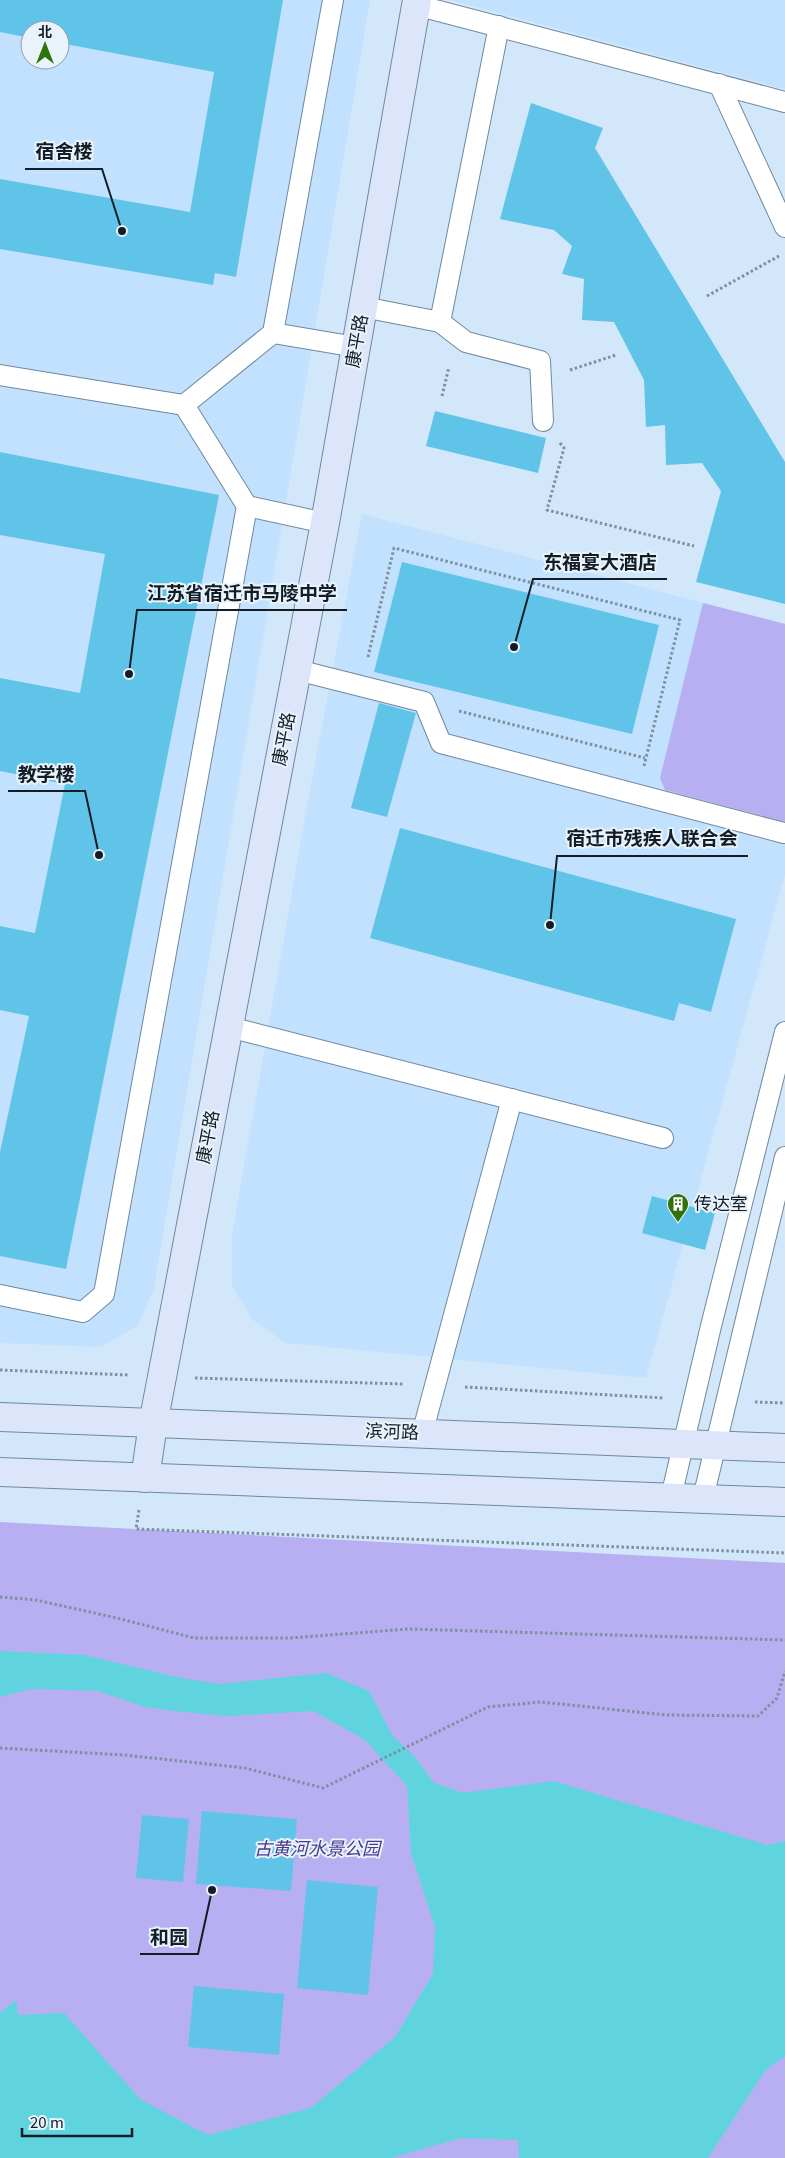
<svg xmlns="http://www.w3.org/2000/svg" width="785" height="2158" viewBox="0 0 785 2158" font-family="Georgia,'Noto Sans SC',serif">
<style>
.built{fill:#c1e1fe;fill-rule:evenodd}
.green{fill:#b7aff2}
.water{fill:#5fd4de}
.building{fill:#60c4e8}
.lines{fill:none;stroke-linecap:round;stroke-linejoin:round}
.lane-casing{stroke:#70889d;stroke-width:22}
.secondary-casing{stroke:#70889d;stroke-width:30}
.path{stroke:#7f8f9e;stroke-width:3;stroke-dasharray:2.5 2.5;stroke-linecap:butt}
.lane{stroke:#fff;stroke-width:20}
.secondary{stroke:#dce5fa;stroke-width:28}
.labels{text-anchor:middle;stroke-width:4;stroke-linejoin:round;paint-order:stroke}
.street-label{font-size:18px;fill:#141d26;stroke:#e8f3fc}
.poi-label{font-size:18px;fill:#141d26;stroke:#e8f3fc;text-anchor:start}
.park-label{font-size:18px;font-style:italic;fill:#4b378d;stroke:#e8f3fc}
.leader{fill:none;stroke:#141d26;stroke-width:2}
.callout-dot{fill:#141d26;stroke:#e8f3fc;stroke-width:2}
.callout-label{font-size:19px;text-anchor:middle;font-weight:bold;fill:#141d26;stroke:#e8f3fc;stroke-width:4;stroke-linejoin:round;paint-order:stroke}
</style>
<rect width="100%" height="100%" fill="#d2e7fa"/>
<g class="built">
<path d="M0,0h370l-216,1288 -16,37 -37,22 -101,-4zM30,30h30v30h-30z"/>
<path d="M453,0h332v89l-332,-88z"/>
<path d="M362,514l423,110v250l-139,504 -360,-35 -33,-23 -21,-33v-52l77,-440z"/>
</g>
<g class="green">
<path d="M703,603l82,21v198l-120,-32 -5,-12z"/>
<path d="M0,1522l785,41v595h-785z"/>
</g>
<path class="water" d="M0,1651l84,4 97,23 38,6 107,-11 43,18 23,44 22,21 20,27 29,10 90,-12 214,64 18,-4v215l-20,15 -57,87h-189l-1,-18 -57,-2 -70,20h-391v-145l16,-13 2,15 46,-2 77,87 67,35 103,-27 84,-71 38,-63 2,-47 -24,-74 -4,-67 -43,-47 -51,-28 -87,5 -42,-4 -39,-5 -47,-16 -67,-2 -31,8z"/>
<g class="building">
<path d="M0,0h283l-47,277 -21,-4 -2,12 -213,-36v-70l190,33 24,-140 -154,-29v-13h-30v8l-30,-6z"/>
<path d="M531,103l72,25 -8,20 190,314v142l-89,-22 25,-91 -19,-28 -36,2 -1,-40 -19,2 -2,-47 -30,-58 -32,-2 2,-41 -22,-5 10,-28 -18,-16 -54,-11z"/>
<path d="M435,411l111,27 -8,35 -112,-27z"/>
<path d="M0,452l219,43 -153,774 -66,-13v-104l29,-136 -29,-6v-84l35,7 30,-149 -65,-13v-93l80,15 25,-139 -105,-19z"/>
<path d="M402,562l257,63 -27,109 -258,-62z"/>
<path d="M379,703l37,10 -29,104 -36,-9z"/>
<path d="M400,828l336,91 -25,93 -32,-9 -5,18 -304,-83z"/>
<path d="M652,1196l63,17 -10,37 -63,-17z"/>
<path d="M202,1811l95,8 -6,72 -95,-7z"/>
<path d="M142,1815l47,4 -6,63 -47,-4z"/>
<path d="M307,1880l71,7 -10,108 -71,-7z"/>
<path d="M194,1986l90,8 -5,61 -91,-8z"/>
</g>
<g class="lines">
<g class="lane-casing">
<g id="lane">
<path d="M416,5l369,97"/>
<path d="M499,26l-59,296 26,20 74,19 3,60"/>
<path d="M719,84l66,143"/>
<path d="M363,307l77,15"/>
<path d="M273,333l83,14"/>
<path d="M0,375l184,30"/>
<path d="M247,506l78,17"/>
<path d="M297,670l127,32 17,41 343,90"/>
<path d="M229,1027l434,111"/>
<path d="M0,1295l83,17 21,-18 143,-788 -63,-101 89,-72 60,-333"/>
<path d="M422,1434l90,-335"/>
<path d="M671,1497l40,-171 74,-294"/>
<path d="M703,1498l82,-341"/>
</g>
</g>
<g class="secondary-casing">
<g id="secondary">
<path d="M0,1417l785,31"/>
<path d="M0,1472l785,30"/>
<path d="M145,1478l8,-54 172,-901 92,-523"/>
</g>
</g>
<g class="path">
<path d="M707,296l72,-40"/>
<path d="M570,370l46,-15"/>
<path d="M442,396l7,-29"/>
<path d="M560,443l4,5 -17,62 147,36"/>
<path d="M368,657l26,-109 286,72 -36,146"/>
<path d="M459,711l186,47"/>
<path d="M0,1370l129,5"/>
<path d="M195,1378l209,6"/>
<path d="M465,1387l199,11"/>
<path d="M755,1402l30,1"/>
<path d="M139,1510l-3,19 649,24"/>
<path d="M0,1597l36,3 85,19 73,19h96l118,-9 377,11"/>
<path d="M0,1748l124,7 121,13 78,20 165,-81 52,-5 127,13 91,1 19,-18 8,-27"/>
</g>
<use href="#lane" class="lane"/>
<use href="#secondary" class="secondary"/>
</g>
<defs>
<g id="building-pin" transform="scale(1.125)"><path d="M0 17L-7.5 6A9.5 9.5 0 1 1 7.5 6Z" fill="#31720d" stroke="#e8f3fc"/><path d="M-4-6H4V6H1V3H-1V6H-4ZM-2.5-4.3h1.7v1.8h-1.7ZM.8-4.3h1.7v1.8H.8ZM-2.5-1h1.7V.8h-1.7ZM.8-1h1.7V.8H.8Z" fill="#fff"/></g>
</defs>
<g fill-rule="evenodd">
<use href="#building-pin" x="678" y="1204"/>
</g>
<g class="labels">
<g class="street-label">
<text transform="translate(357 341) rotate(-80)" y="6">康平路</text>
<text transform="translate(284 739) rotate(-79)" y="6">康平路</text>
<text transform="translate(208 1137) rotate(-79)" y="6">康平路</text>
<text transform="translate(392 1432) rotate(2)" y="6">滨河路</text>
</g>
<g class="poi-label">
<text x="694" y="1210">传达室</text>
</g>
<g class="park-label">
<text x="317" y="1855">古黄河水景公园</text>
</g>
</g>
<path class="leader" d="M122 231L102 169H25M514 647L533 579H667M129 674L137 610H347M99 855L85 791H8M550 925L557 856H748M212 1890L198 1954H140"/>
<g class="callout-dot">
<circle cx="122" cy="231" r="5"/>
<circle cx="514" cy="647" r="5"/>
<circle cx="129" cy="674" r="5"/>
<circle cx="99" cy="855" r="5"/>
<circle cx="550" cy="925" r="5"/>
<circle cx="212" cy="1890" r="5"/>
</g>
<g class="callout-label">
<text x="64" y="158">宿舍楼</text>
<text x="600" y="569">东福宴大酒店</text>
<text x="242" y="600">江苏省宿迁市马陵中学</text>
<text x="46" y="781">教学楼</text>
<text x="652" y="845">宿迁市残疾人联合会</text>
<text x="169" y="1944">和园</text>
</g>
<g transform="translate(45 45)"><circle r="24" fill="#e8f3fc" stroke="#939da6"/>
<path d="M0-4L9 19L0 12L-9 19Z" fill="#31720d"/>
<text y="-8" font-size="14" font-weight="bold" text-anchor="middle" fill="#141d26">北</text>
</g>
<path d="M22 2128v8h110v-8" fill="none" stroke="#141d26" stroke-width="2.5"/>
<text x="30" y="2128" font-size="15" fill="#141d26" stroke="#e8f3fc" stroke-width="4" paint-order="stroke">20 m</text>
</svg>
